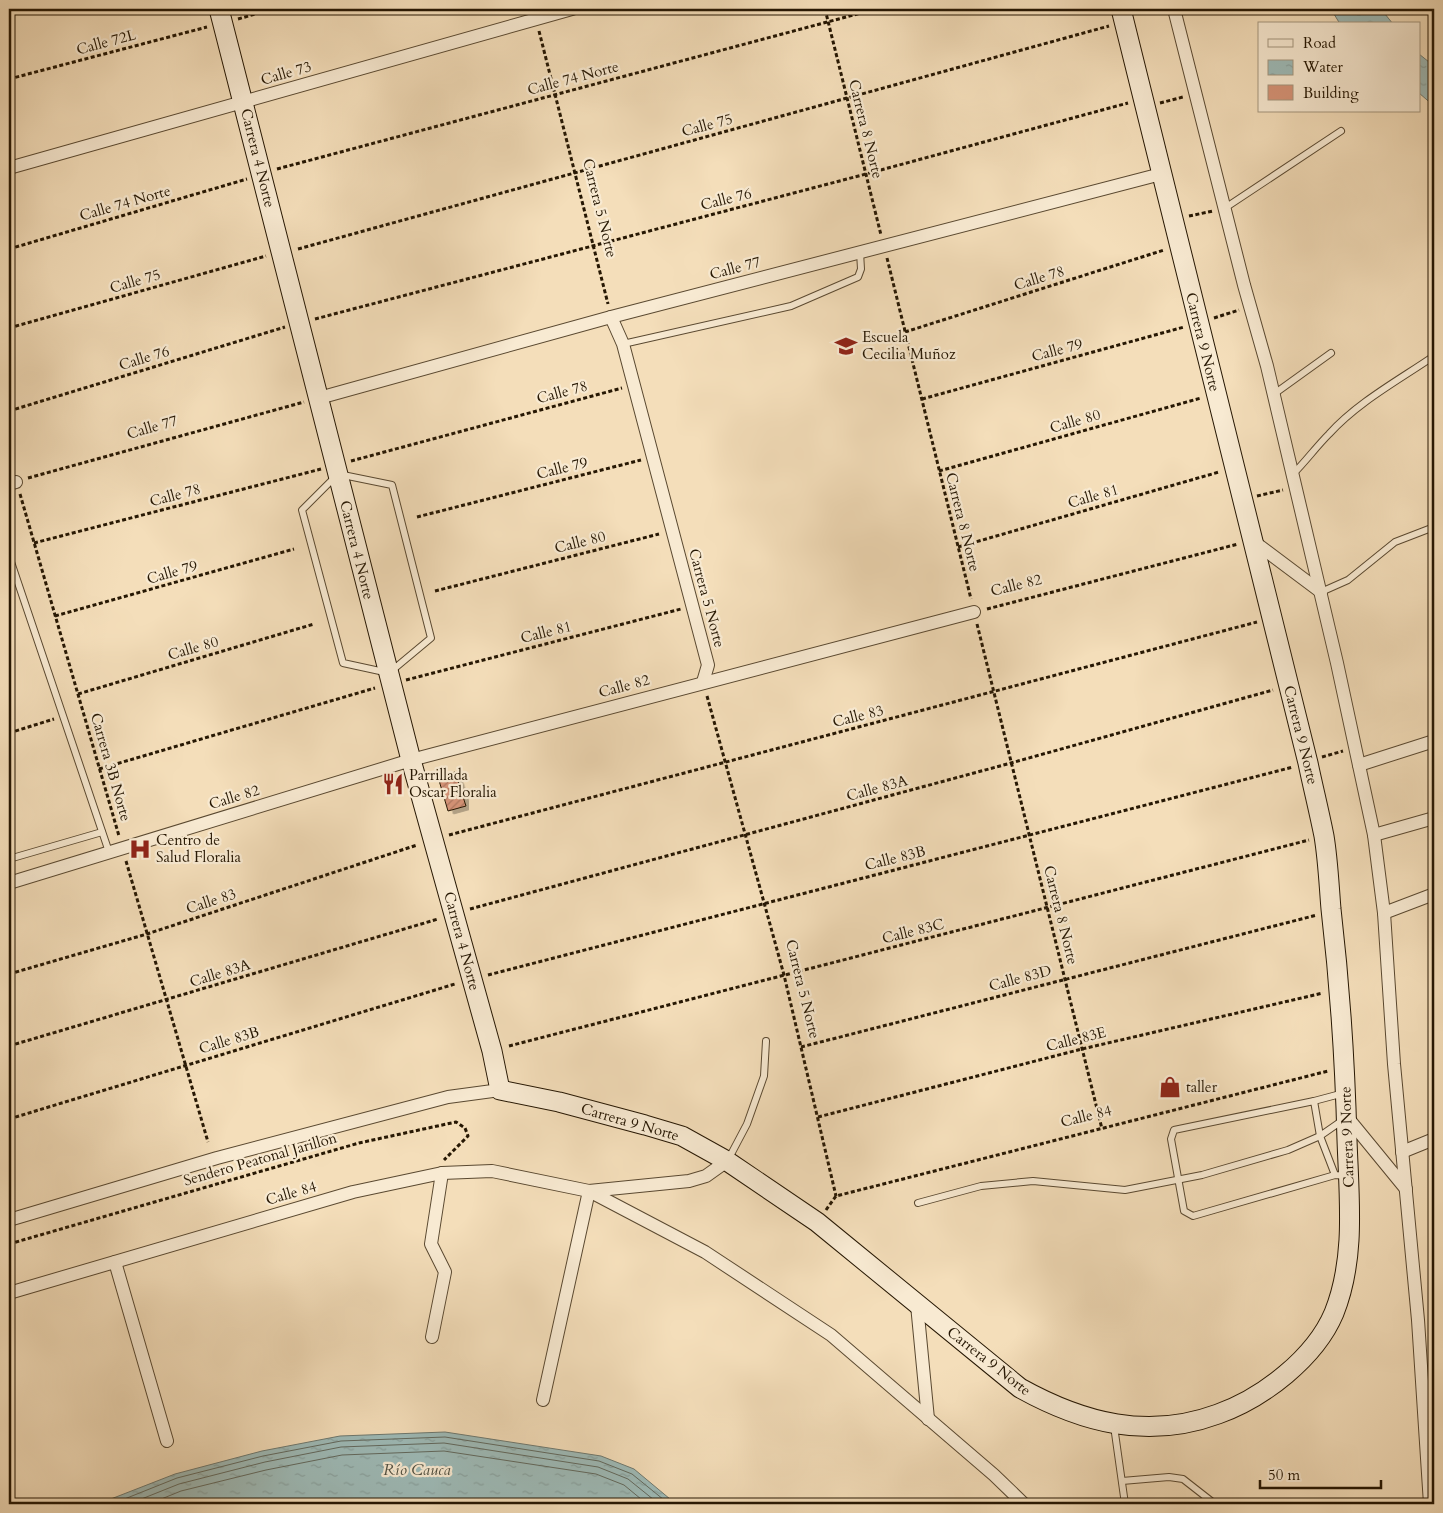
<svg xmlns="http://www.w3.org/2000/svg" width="1443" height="1513" viewBox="0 0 1443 1513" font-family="Cardo,serif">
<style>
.water{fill:url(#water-ripples);stroke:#6e7970}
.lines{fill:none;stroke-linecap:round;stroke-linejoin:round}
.shore{stroke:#62695e;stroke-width:1}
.building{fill:url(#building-hatch);stroke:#261703;filter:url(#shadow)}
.lane-casing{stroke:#5a4931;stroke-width:8}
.street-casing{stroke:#5a4931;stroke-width:14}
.secondary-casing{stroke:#261703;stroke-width:21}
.path{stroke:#261703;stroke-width:3;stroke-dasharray:4 2.5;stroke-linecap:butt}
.lane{stroke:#f8ead2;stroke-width:6}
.street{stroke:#f8ead2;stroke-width:12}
.secondary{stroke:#f8ead2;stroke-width:19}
.labels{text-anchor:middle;stroke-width:4.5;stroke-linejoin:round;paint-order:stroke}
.street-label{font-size:15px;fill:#261703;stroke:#f8ead2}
.poi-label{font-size:15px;fill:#261703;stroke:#f8ead2;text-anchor:start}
.water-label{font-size:16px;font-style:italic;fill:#505042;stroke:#f8ead2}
</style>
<defs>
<pattern id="water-ripples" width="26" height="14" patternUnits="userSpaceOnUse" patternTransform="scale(1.25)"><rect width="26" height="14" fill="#9ebbb8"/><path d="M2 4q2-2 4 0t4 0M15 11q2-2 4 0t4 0" fill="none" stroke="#88a09d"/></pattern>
<pattern id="building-hatch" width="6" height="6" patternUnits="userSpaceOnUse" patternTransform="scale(1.25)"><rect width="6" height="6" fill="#d59377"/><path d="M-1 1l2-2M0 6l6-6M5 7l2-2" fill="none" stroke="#ad775f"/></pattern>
<filter id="shadow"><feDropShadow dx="5.5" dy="3" stdDeviation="0" flood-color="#0004"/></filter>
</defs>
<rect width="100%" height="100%" fill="#f4deba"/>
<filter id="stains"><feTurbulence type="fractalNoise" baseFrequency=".004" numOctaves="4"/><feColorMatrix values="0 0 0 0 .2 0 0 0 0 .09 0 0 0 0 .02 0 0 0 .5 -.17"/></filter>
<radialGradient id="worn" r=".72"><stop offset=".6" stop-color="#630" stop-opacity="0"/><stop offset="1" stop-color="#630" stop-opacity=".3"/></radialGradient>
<g class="water">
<path d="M1331,9h50l12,15h-53z"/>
<path d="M1419,54l15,12v40l-15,-13z"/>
<path d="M445,1432l156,24 33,13 42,35h-578l77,-30 87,-23 78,-15z"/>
</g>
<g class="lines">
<g class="shore">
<path d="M112,1504l65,-26 86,-22 78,-15 104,-4 154,24 33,13 37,30"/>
<path d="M129,1504l50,-20 86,-22 76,-15 103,-4 154,24 30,12 31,25"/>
<path d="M149,1504l32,-13 85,-21 76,-15 102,-4 152,23 28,11 23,19"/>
</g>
</g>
<path class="building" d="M455,772l11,34 -18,5 -10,-34z"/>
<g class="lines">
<g class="lane-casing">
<g id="lane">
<path d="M1225,208l116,-77"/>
<path d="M623,344l168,-38 67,-29 3,-8 -1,-17"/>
<path d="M1274,394l57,-41"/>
<path d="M338,474l54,11 39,153 -42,35 -46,-10 -41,-153z"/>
<path d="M1293,474c13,-13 23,-27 36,-40 29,-32 70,-54 105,-78"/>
<path d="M9,556l100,296"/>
<path d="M1321,592l27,-12 47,-38 39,-15"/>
<path d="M9,859l93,-27"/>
<path d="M1314,1101l30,-8"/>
<path d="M728,1160l19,-36 17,-48 2,-35"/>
<path d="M1335,1175l-142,41 -9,-5 -13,-72 3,-9 140,-29 6,35 15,39 11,1"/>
<path d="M918,1203l63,-17 52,-5 92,9 77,-15 86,-25 32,-14 23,-16"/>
<path d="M1114,1426l11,78"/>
<path d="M1122,1481l47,-4 14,2 32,25"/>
</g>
</g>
<g class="street-casing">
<g id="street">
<path d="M1174,9l70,276 23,81 70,297 37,172 10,78 10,151 24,256 12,184"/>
<path d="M9,168l563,-159"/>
<path d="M611,317l12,27 85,321 -5,17"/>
<path d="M319,398l292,-81 550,-143"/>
<path d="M9,484l7,-2"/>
<path d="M1253,541l68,51"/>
<path d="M1359,765l75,-24"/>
<path d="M1374,835l60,-17"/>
<path d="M9,883l402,-123 563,-148"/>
<path d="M1384,913l50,-19"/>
<path d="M1347,1117l59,72"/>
<path d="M1402,1152l32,-13"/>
<path d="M589,1191l100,-10 17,-5 21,-15"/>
<path d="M9,1220l208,-62 231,-61 52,-7"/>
<path d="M115,1262l52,179"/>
<path d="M9,1293l344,-101 89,-19 50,-2 97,20 116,61 126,83 163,140 30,29"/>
<path d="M917,1305l11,114"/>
<path d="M432,1337l13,-65 -14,-28 11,-71"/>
<path d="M543,1400l46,-209"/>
</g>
</g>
<g class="secondary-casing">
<path id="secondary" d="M219,9l192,751 81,291 8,39 59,12 86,23 37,11 45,25 90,61 203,166c63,35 128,52 198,26 45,-16 97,-56 116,-101 22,-55 15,-115 13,-173 -2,-78 -7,-154 -16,-231 -2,-24 -3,-49 -7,-73 -5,-25 -11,-49 -16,-73l-187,-754"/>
</g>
<g class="path">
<path d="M825,9l56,226"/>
<path d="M238,19l35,-10"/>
<path d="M539,31l69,273"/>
<path d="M9,79l198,-52"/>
<path d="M1160,103l23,-6"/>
<path d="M277,169l599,-160"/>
<path d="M1189,216l24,-5"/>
<path d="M9,249l238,-70"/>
<path d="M298,249l811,-223"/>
<path d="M887,258l84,341"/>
<path d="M1214,318l25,-8"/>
<path d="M315,319l551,-145 262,-71"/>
<path d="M9,328l257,-72"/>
<path d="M905,332l259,-82"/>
<path d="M922,399l262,-72"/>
<path d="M9,411l276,-84"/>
<path d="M9,457l3,12"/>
<path d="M351,461l271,-73"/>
<path d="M939,471l262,-73"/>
<path d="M28,478l276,-76"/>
<path d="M20,494l99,342"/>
<path d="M1257,496l26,-6"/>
<path d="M417,517l224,-57"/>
<path d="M34,543l287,-74"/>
<path d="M958,547l261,-75"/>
<path d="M435,591l224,-57"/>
<path d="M987,609l251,-65"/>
<path d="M55,616l239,-67"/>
<path d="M977,624l125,505"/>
<path d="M406,680l275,-71"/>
<path d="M78,694l236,-70"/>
<path d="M707,696l77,279 52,221"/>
<path d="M9,733l45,-14"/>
<path d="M1322,757l21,-6"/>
<path d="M99,769l276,-81"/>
<path d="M449,835l808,-213"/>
<path d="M126,861l82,281"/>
<path d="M470,909l541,-146 262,-73"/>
<path d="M9,974l138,-40 270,-89"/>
<path d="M488,975l805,-208"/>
<path d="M9,1046l429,-127"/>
<path d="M509,1046l800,-206"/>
<path d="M801,1047l516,-132"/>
<path d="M818,1117l264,-68 241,-56"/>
<path d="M9,1119l446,-135"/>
<path d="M826,1210l10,-14 492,-125"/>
<path d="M9,1244l350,-101 97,-21 9,6 3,8 -24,24"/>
</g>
<use href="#lane" class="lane"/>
<use href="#street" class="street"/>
<use href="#secondary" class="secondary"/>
</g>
<defs>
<g id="school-bare" transform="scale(1.725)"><path d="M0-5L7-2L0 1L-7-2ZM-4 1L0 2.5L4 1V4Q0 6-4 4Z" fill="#8f2418" stroke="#f8ead2" stroke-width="2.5" paint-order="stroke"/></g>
<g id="restaurant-bare" transform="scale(1.725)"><path d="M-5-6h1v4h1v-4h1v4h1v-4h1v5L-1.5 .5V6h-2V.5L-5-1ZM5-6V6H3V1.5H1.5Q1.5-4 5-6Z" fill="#8f2418" stroke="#f8ead2" stroke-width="2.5" paint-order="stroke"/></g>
<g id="hospital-bare" transform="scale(1.725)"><path d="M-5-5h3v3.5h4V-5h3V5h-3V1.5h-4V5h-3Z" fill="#8f2418" stroke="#f8ead2" stroke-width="2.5" paint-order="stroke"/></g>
<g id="shop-bare" transform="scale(1.725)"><path d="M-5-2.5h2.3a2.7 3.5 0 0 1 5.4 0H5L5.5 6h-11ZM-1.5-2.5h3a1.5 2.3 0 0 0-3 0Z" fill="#8f2418" stroke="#f8ead2" stroke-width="2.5" paint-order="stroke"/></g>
</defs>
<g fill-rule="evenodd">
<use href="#school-bare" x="846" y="346"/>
<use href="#restaurant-bare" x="393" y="784"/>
<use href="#hospital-bare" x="140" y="849"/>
<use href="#shop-bare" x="1170" y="1087"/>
</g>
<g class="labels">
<g class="street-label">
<text transform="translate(106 42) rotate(-15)" y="5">Calle 72L</text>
<text transform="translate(286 73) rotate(-16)" y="5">Calle 73</text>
<text transform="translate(573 78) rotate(-15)" y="5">Calle 74 Norte</text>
<text transform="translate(707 125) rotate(-15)" y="5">Calle 75</text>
<text transform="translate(866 129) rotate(76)" y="5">Carrera 8 Norte</text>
<text transform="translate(258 158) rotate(76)" y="5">Carrera 4 Norte</text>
<text transform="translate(726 199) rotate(-14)" y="5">Calle 76</text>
<text transform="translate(125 203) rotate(-16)" y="5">Calle 74 Norte</text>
<text transform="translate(600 208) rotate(76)" y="5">Carrera 5 Norte</text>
<text transform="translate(735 268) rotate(-15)" y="5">Calle 77</text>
<text transform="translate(1039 278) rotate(-17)" y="5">Calle 78</text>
<text transform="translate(135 281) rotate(-16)" y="5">Calle 75</text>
<text transform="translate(1203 342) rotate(76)" y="5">Carrera 9 Norte</text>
<text transform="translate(1057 350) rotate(-15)" y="5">Calle 79</text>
<text transform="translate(144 358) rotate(-17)" y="5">Calle 76</text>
<text transform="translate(562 392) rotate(-15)" y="5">Calle 78</text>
<text transform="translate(1075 421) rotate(-16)" y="5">Calle 80</text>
<text transform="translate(152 427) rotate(-16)" y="5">Calle 77</text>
<text transform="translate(562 468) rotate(-14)" y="5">Calle 79</text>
<text transform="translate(175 495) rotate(-15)" y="5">Calle 78</text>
<text transform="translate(1093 496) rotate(-16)" y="5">Calle 81</text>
<text transform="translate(963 522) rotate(76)" y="5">Carrera 8 Norte</text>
<text transform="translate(580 542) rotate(-14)" y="5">Calle 80</text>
<text transform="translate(357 550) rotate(76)" y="5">Carrera 4 Norte</text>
<text transform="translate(172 572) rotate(-16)" y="5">Calle 79</text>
<text transform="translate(1016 585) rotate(-14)" y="5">Calle 82</text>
<text transform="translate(707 598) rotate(75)" y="5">Carrera 5 Norte</text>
<text transform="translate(546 632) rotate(-14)" y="5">Calle 81</text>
<text transform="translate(193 648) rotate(-16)" y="5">Calle 80</text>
<text transform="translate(624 686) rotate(-15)" y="5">Calle 82</text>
<text transform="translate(858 716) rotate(-14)" y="5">Calle 83</text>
<text transform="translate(1301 735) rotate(76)" y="5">Carrera 9 Norte</text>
<text transform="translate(111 767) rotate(74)" y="5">Carrera 3B Norte</text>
<text transform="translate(877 788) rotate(-15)" y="5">Calle 83A</text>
<text transform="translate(234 797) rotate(-17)" y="5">Calle 82</text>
<text transform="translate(895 858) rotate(-14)" y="5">Calle 83B</text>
<text transform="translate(211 901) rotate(-18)" y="5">Calle 83</text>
<text transform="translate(1061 915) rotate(76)" y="5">Carrera 8 Norte</text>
<text transform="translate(913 931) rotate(-14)" y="5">Calle 83C</text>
<text transform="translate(462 941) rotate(75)" y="5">Carrera 4 Norte</text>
<text transform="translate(220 973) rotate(-17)" y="5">Calle 83A</text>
<text transform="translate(1020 978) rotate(-15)" y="5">Calle 83D</text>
<text transform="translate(803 989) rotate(76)" y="5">Carrera 5 Norte</text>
<text transform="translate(1076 1039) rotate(-14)" y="5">Calle 83E</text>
<text transform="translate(229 1040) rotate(-17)" y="5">Calle 83B</text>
<text transform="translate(1086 1116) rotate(-14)" y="5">Calle 84</text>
<text transform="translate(630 1122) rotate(16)" y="5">Carrera 9 Norte</text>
<text transform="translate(1347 1137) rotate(-92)" y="5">Carrera 9 Norte</text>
<text transform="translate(260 1159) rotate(-16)" y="5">Sendero Peatonal Jarillon</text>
<text transform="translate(291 1193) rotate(-16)" y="5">Calle 84</text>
<text transform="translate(989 1361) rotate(38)" y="5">Carrera 9 Norte</text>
</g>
<g class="poi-label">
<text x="862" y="342">Escuela<tspan x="862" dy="17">Cecilia Muñoz</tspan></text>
<text x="409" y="780">Parrillada<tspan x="409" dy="17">Oscar Floralia</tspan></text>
<text x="156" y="845">Centro de<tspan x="156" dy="17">Salud Floralia</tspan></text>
<text x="1186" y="1092">taller</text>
</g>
<g class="water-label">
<text x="417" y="1475">Río Cauca</text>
</g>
</g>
<rect width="1443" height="1513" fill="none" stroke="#f4deba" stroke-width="30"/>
<rect x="10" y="10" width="1423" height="1493" fill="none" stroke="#261703" stroke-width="2.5"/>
<rect x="15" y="15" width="1413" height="1483" fill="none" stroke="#261703"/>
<rect x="1258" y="22" width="162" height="90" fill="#f8ead2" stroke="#a4967f"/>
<rect x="1268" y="39" width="25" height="8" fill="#f8ead2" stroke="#a4967f"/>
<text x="1303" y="48" font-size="15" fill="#261703">Road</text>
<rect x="1268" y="60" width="25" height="15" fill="url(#water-ripples)" stroke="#a4967f"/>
<text x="1303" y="72" font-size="15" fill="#261703">Water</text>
<rect x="1268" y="85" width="25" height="15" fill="#d59377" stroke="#a4967f"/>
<text x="1303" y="98" font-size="15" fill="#261703">Building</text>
<path d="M1260 1480v8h121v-8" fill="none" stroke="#261703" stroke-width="2.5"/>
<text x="1268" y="1480" font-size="15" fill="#261703" stroke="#f8ead2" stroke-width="4" paint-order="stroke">50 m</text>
<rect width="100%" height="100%" filter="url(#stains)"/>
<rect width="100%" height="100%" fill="url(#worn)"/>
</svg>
